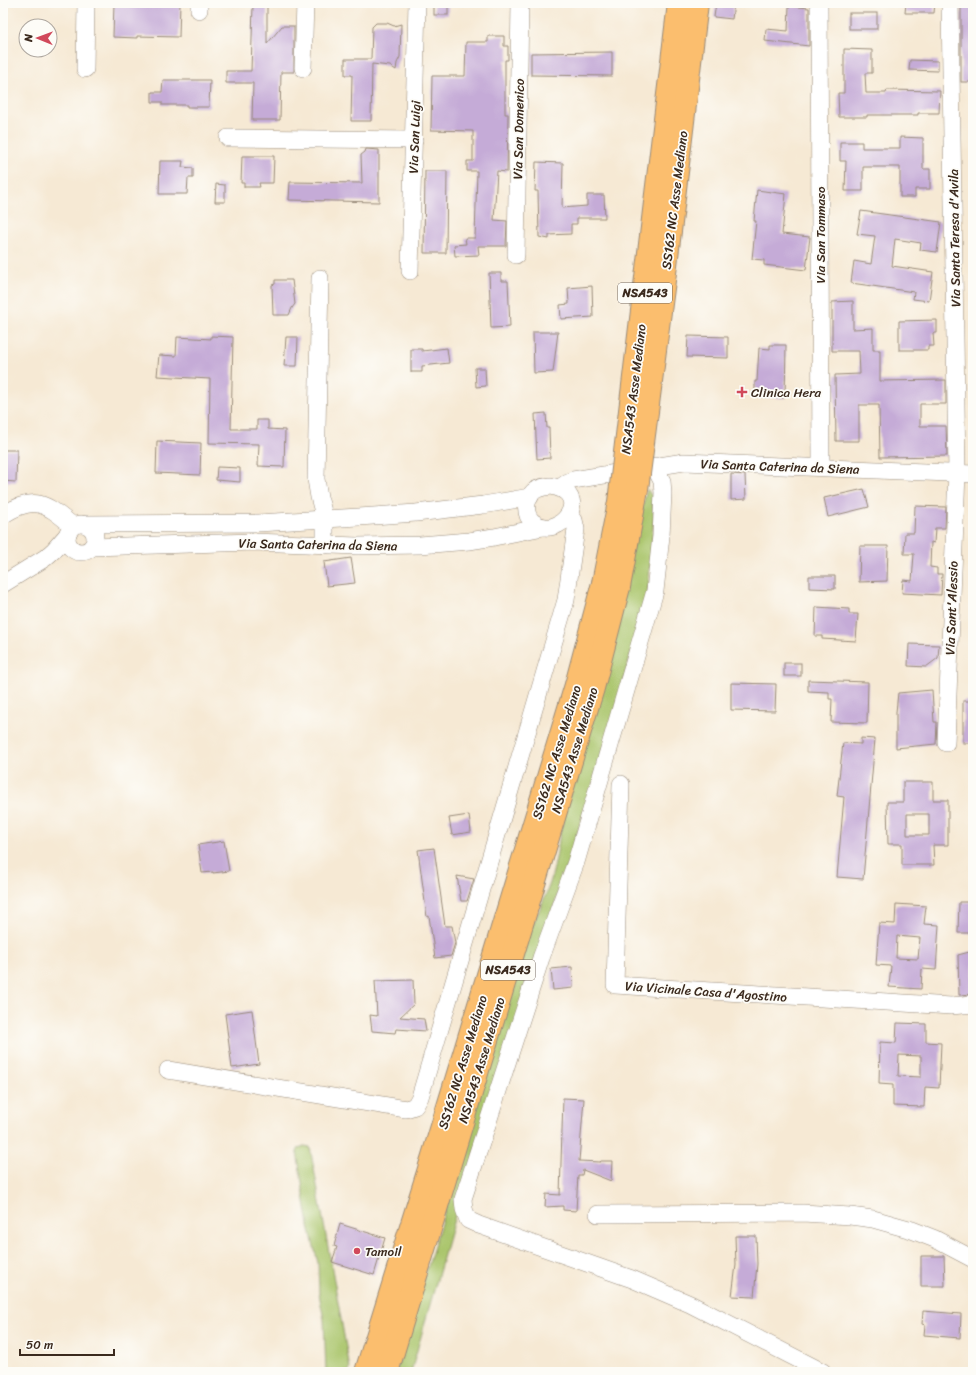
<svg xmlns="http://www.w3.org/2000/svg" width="976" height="1375" viewBox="0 0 976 1375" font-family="Sriracha,sans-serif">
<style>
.green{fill:#abc66d;stroke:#737846}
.building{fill:#c5abd7;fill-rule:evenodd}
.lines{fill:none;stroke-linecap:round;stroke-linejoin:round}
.minor-casing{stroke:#988a79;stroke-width:18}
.highway-casing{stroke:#988a79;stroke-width:24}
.minor{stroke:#fff;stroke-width:17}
.highway{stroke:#fbbe6e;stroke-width:22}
.highway-bridge-casing{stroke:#988a79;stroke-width:24;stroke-linecap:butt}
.highway-bridge{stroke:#fbbe6e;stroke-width:22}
.poi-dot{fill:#d1495b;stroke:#fdfcf7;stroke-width:1.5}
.labels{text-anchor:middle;stroke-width:3.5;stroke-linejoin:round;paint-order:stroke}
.shield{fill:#fdfcf7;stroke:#75695f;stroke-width:1}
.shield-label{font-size:12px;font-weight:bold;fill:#3b2a1e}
.street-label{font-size:13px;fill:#3b2a1e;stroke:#fdfcf7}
.poi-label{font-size:13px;fill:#3b2a1e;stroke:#fdfcf7;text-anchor:start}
</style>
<rect width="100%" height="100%" fill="#fdfcf7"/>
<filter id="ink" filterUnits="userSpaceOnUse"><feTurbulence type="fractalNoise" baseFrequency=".025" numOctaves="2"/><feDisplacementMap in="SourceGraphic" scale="8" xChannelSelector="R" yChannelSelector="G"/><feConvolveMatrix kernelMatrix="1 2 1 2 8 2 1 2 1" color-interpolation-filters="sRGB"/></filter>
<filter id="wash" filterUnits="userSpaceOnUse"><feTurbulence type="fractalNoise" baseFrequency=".012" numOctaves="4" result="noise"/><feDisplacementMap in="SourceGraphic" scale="16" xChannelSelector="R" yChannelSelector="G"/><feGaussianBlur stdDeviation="0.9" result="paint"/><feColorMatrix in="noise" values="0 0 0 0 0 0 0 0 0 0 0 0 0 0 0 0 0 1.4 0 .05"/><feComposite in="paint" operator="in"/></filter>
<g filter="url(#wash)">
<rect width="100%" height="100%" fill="#f6e9d4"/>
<g class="green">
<path d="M647,489l5,7 2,20 -6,75 -38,140 -156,488 -43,153h-15l132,-437c8,-18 17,-36 23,-55 4,-16 7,-31 9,-47z"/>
<path d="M304,1146l6,1 40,222 -1,3h-23l-2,-52 -5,-26 -1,-31 -9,-37 -12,-74 2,-4z"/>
</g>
<g id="blocks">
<g class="building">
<path d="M114,3h66l-1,34 -42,-1v2l-24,-1z"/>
<rect x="434" y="3" width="14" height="12"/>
<path d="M716,3h18l-2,16 -18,-2z"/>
<path d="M906,3h29l-1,10h-29z"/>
<rect x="961" y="3" width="12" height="79"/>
<path d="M253,5h14v39l15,-18h12v46h-13l-1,48h-28l1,-37h-27v-12h25z"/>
<path d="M789,6l20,2v38l-44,-5 1,-12 22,2z"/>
<rect x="849" y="13" width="28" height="16"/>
<path d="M376,23h11l7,3 7,-2 -1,33 -3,6 -1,7 -6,-4 -18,-2 -1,57h-20l1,-46h-7v-16h26l1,-32z"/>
<path d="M488,36h16v10h4v14h-3v54h3l-1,58 -10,-1 -3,49 13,1 -1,25h-28l1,9 -24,1 -1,-11 12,-1 -1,-6h10l2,-67h-10v-10h6v-30l-42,-1 1,-54h33l1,-34h22z"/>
<path d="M844,49l28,1v23h-7l1,20h20l1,-3 53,1 -1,22h-21v2h-51v2h-28l-1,-24h6z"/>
<path d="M612,52v24l-81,-1v-22z"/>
<path d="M910,60l28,1v10l-29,-1z"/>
<path d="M163,80h47l-1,27h-22v-2h-25v-3h-10v-10h10z"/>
<path d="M900,137l23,1v31h7v20h-15v8h-15v-30h-37v24h-18l1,-30h-6v-19h22v6h38z"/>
<path d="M366,149l13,1v52l-90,-2 1,-18 72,1 -1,-28 4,-3z"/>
<path d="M242,156h32l-1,27h-14l1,4h-16v-4h-3z"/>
<path d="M160,161h23l-1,6 11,1v10h-5l-1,16h-28z"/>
<path d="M536,162l27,1 -1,45 25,-2v-11h17l1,23h-28v6h-6v10l-22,1v4l-10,-2 -1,-46h-3z"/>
<path d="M425,171h22l-1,82h-22z"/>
<path d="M216,184l9,1v17h-10z"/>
<path d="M757,190l29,4 -4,40 28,3 -4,33 -42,-5v-5l-12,-1 4,-38h-2z"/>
<path d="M861,211l80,11 -4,30 -17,-2 1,-7 -26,-4 -3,27 41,6 -4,29 -16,-2 1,-7 -63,-9 3,-22 17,3 4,-28 -18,-2z"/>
<path d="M489,273h12v8h7l2,46 -19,1z"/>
<path d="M275,280h17l3,24 -3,4 -3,7h-16l-1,-30 3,-1z"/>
<path d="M592,286l1,31 -32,2 -1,-14 9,-1 -1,-16z"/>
<path d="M853,301v28l20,-1v22h7v31l66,-1v24h-26v22h26l1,30 -67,1 -1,-52h-20v36h-23l-1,-66 25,-1 -1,-23h-27v-49z"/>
<path d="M937,320v13h-4l1,13h-6v4h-29v-29z"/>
<path d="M533,332h25l-5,40 -19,1z"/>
<path d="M211,336l22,1 -2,92h26v-9h11v9l17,1 -1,37 -26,-1 1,-22 -50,-1 1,-64 -53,-3 2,-21 17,1 1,-19 34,2z"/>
<path d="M688,336l40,1v21l-41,-1z"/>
<path d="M286,337h12l-1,29h-13z"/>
<path d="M770,345h16l-1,53 -26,-1v-7h-4v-9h2l2,-33 11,1z"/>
<path d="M447,348l2,15 -27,3v6h-11v-23h11v2z"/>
<path d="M475,368h10l1,18 -10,1z"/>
<path d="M546,413l1,15h2l1,30 -13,1 -2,-45z"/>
<path d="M157,441l44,2 -1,32 -44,-2z"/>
<path d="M3,450h14l-1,32 -13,-1z"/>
<path d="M217,467l23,1v14l-24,-2z"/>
<path d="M731,474l14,1 1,24 -15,1z"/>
<path d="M864,489l5,18 -41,10 -4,-19z"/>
<path d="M915,506l31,1 -1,21h-10l-1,15 -3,-1 -1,25 7,1v6h5l-1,21 -39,-2 1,-13 9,1 2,-27h-10l1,-21h9z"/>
<path d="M860,546h28l-1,35 -28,1z"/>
<path d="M351,558l4,25 -28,3 -3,-24z"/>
<path d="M809,576h26v13l-26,-1z"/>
<path d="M816,607l33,2v5h9l-2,27 -34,-2v-3h-7z"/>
<path d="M909,644l30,1 -1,13 -12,9 -18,-1z"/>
<rect x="784" y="663" width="17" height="13"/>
<path d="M808,680l60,2 -1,41 -36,-1 1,-23h-3v-7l-21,-1z"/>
<path d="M731,683l45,1 -1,27 -44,-1z"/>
<path d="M932,690l2,32h3l-1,22 -40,4v-36l2,-19z"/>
<rect x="963" y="701" width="10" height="42"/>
<path d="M861,738l14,1 -12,140 -26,-2 7,-80 -7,-1 6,-53 18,1z"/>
<path d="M903,782h30v18h15v45h-15l1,20h-32v-21h-14l-1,-42h16zM907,814h22v21h-22z"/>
<path d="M469,815l2,17 -19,3 -3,-17z"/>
<path d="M224,841l5,30 -16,2v-1l-11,1 -4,-28z"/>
<path d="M434,848l11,78h7l3,17 -4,13 -16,2 -6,-42 -2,1 -9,-67z"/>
<path d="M457,876l17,3 -7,22h-6z"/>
<path d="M959,902h13v31h-14z"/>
<path d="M896,904l30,2 -2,18 15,1 -3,45 -14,-1 -1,20 -32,-2 2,-21 -15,-1 3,-42 16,1zM897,936l23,2 -2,21 -22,-1z"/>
<path d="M973,951v43l-14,1 -1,-40z"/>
<path d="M572,967l1,21 -20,2 -2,-21z"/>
<path d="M413,980l1,24 -14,13 24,2 2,12 -30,-2 -1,4 -23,-2 -2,-16 7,1 -2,-35z"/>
<path d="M252,1010l7,54 -27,4 -7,-54z"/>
<path d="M897,1023l29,1v18l15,1 -2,45 -14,-1 -1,20 -31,-1v-21l-14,-1 1,-42 16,1zM899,1055l22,1v21l-23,-1z"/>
<path d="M563,1098l21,1 -5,62 21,1 1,-1h11l-1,20 -28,-11 -1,5h-4l-2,36 -13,-1v-4l-18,1 1,-13 14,1z"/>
<path d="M340,1224l45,14 -11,37 -42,-13 5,-15 -3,-1z"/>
<path d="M735,1236h21l1,28 -3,33 -22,-1 4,-31z"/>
<path d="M921,1256h23l1,30h-24z"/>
<path d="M923,1311l38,3 -1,24 -36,-3 1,-10 -3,-1z"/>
</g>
</g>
</g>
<g filter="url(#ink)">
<use href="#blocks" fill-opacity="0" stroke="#988a79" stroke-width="1"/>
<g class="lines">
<g class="minor-casing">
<g id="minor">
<path d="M819,3l2,464"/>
<path d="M199,10v-7"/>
<path d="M303,68l2,-65"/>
<path d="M85,69l1,-66"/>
<path d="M228,138l186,2"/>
<path d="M516,255l4,-252"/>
<path d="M410,271l7,-268"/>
<path d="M320,278l-4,201 3,18 6,22v26"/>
<path d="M654,466l8,15 1,12 -2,43 -6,55 -79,271 -35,96 -78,241 1,10 4,11 11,5 153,54 58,25 133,68"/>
<path d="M551,486c44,8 8,57 -18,36 -9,-7 -8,-22 0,-30 5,-5 12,-5 18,-6z"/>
<path d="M561,487l7,-5 5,-2 111,-18 289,12"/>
<path d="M3,515c33,-21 43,-11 70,11"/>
<path d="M86,524l172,-1 101,-6 57,-4 67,-8 47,-8"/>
<circle cx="81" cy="538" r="14"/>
<path d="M92,547l162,-5 103,4 63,-1 49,-4 25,-4 49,-10"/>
<path d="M3,584l42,-26 9,-8 14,-16"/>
<path d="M946,743l11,-270 -7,-470"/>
<path d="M621,784l-6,201 336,21 22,-2"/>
<path d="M168,1070l238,39 9,-3 5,-9 146,-497 10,-71 -2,-9 -5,-5"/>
<path d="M598,1214l205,-1 47,3 23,3 39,11 23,9 38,20"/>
</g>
</g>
<g class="highway-casing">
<g id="highway">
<path d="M366,1372l67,-216 143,-471 27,-102"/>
<path d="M387,1372l206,-684 26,-101"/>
</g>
</g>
<use href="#minor" class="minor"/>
<use href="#highway" class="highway"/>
<g class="highway-bridge-casing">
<g id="highway-bridge">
<path d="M603,583l16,-81 60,-499"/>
<path d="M619,587l18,-98 29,-224 31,-262"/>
</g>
</g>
<use href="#highway-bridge" class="highway-bridge"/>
</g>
</g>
<g class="poi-dot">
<path d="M740 386h4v4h4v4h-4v4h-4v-4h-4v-4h4z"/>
<circle cx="357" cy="1251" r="4"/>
</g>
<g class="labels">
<g class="shield">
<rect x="618" y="283" width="54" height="20" rx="3"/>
<rect x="481" y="960" width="54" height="20" rx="3"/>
</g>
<g class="shield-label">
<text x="645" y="297">NSA543</text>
<text x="508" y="974">NSA543</text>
</g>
<g class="street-label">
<text transform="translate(518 129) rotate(-89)" y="5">Via San Domenico</text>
<text transform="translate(414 137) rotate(-88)" y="5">Via San Luigi</text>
<text transform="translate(674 200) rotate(-83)" y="5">SS162 NC Asse Mediano</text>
<text transform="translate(820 235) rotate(-90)" y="5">Via San Tommaso</text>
<text transform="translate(954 238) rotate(-91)" y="5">Via Santa Teresa d'Avila</text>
<text transform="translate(633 389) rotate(-83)" y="5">NSA543 Asse Mediano</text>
<text transform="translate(780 466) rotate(2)" y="5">Via Santa Caterina da Siena</text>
<text transform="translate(318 544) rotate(1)" y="5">Via Santa Caterina da Siena</text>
<text transform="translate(951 608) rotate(-88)" y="5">Via Sant'Alessio</text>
<text transform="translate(574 750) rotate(-73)" y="5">NSA543 Asse Mediano</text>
<text transform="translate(556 752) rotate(-73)" y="5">SS162 NC Asse Mediano</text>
<text transform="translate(706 991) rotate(4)" y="5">Via Vicinale Casa d'Agostino</text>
<text transform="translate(481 1060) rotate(-73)" y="5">NSA543 Asse Mediano</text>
<text transform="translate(462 1062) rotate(-73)" y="5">SS162 NC Asse Mediano</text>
</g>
<g class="poi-label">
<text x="751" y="397">Clinica Hera</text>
<text x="365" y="1256">Tamoil</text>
</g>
</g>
<rect width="976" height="1375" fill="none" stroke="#fdfcf7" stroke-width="16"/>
<g transform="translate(38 38) rotate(271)"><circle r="19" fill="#fdfcf7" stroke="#afa8a0"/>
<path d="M0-3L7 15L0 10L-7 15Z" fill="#d1495b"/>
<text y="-6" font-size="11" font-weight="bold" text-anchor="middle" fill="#3b2a1e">N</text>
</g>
<path d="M20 1349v6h94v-6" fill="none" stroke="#3b2a1e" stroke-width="2"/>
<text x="26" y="1349" font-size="12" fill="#3b2a1e" stroke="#fdfcf7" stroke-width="3" paint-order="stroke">50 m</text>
</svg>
